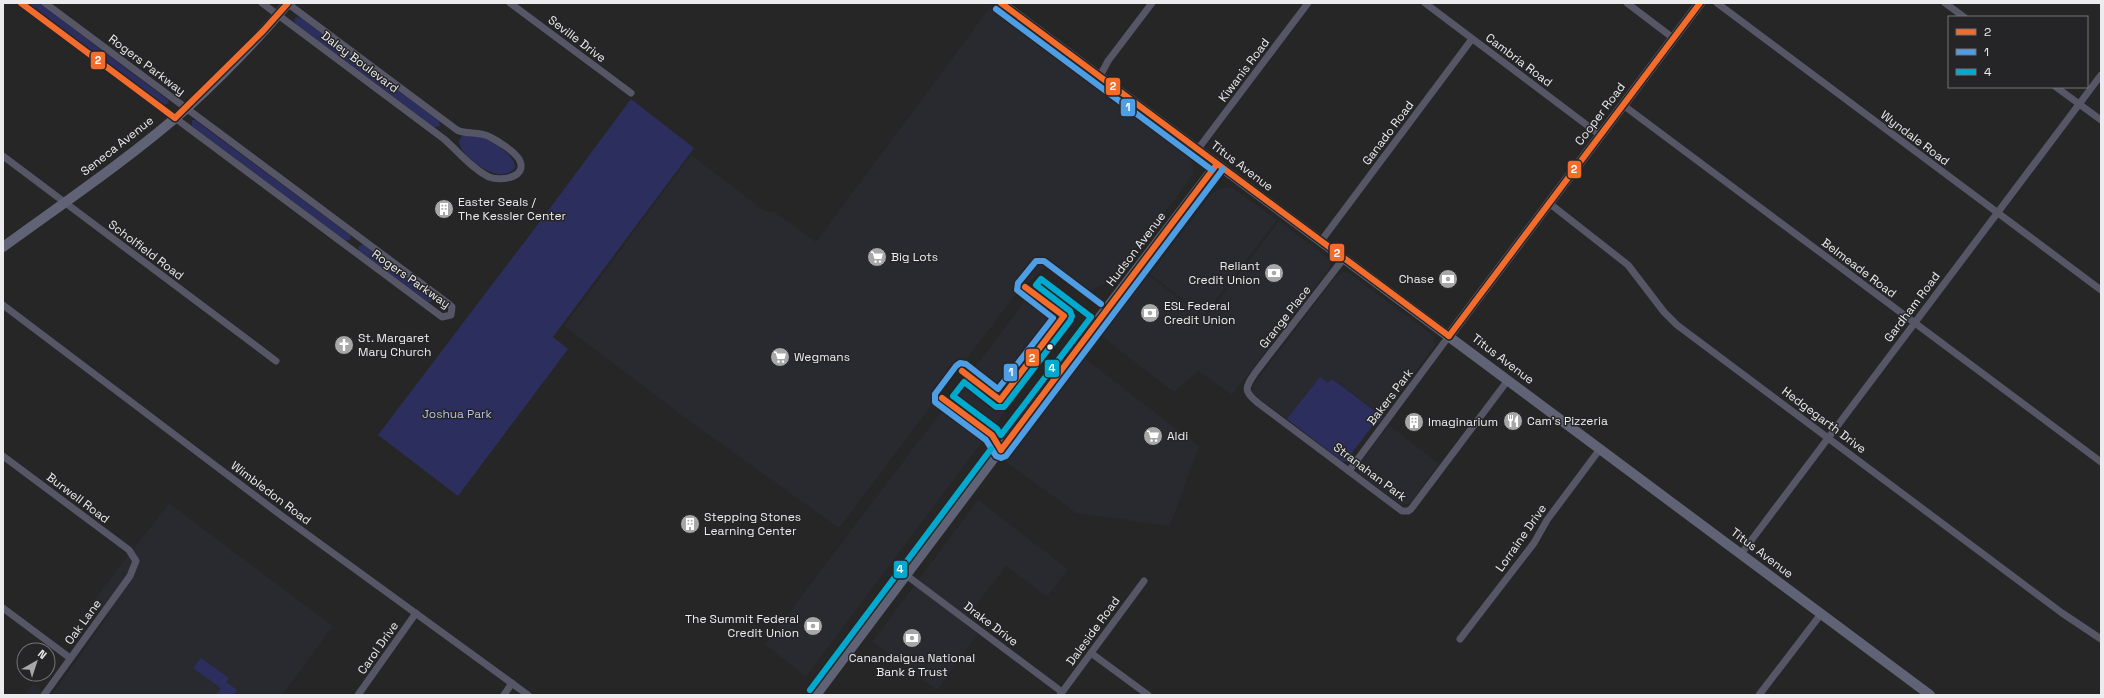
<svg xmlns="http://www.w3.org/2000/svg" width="2104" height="698" viewBox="0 0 2104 698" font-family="'Space Grotesk',sans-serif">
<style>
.built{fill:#292930}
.green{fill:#2c2f5e}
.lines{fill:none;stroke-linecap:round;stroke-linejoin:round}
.street{stroke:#565666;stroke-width:7}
.secondary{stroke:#606275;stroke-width:10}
.bus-1-casing{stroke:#252527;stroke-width:9}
.bus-2-casing{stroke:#252527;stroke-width:9}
.bus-3-casing{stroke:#252527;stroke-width:9}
.bus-1{stroke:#f36c2b;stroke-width:6}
.bus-2{stroke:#4d9ee5;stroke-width:6}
.bus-3{stroke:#00a9ce;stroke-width:6}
.bus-dot{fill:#ececee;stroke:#252527;stroke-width:1.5}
.labels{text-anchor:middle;stroke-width:3;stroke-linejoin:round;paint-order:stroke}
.street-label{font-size:12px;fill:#ececee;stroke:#252527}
.poi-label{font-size:12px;fill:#ececee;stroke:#252527;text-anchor:start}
.park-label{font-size:12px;fill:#b8bfec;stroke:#252527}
.line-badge{stroke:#252527;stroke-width:1.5}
.badge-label{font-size:11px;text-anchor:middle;font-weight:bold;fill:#fff}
</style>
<rect width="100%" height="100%" fill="#262626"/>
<g class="built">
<path d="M991,6l199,150 4,16 -15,22 -41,52 -33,37 -16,9 -40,-29 -36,35 -174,230 -155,-111 -120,-91 127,-171 75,57h8l42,30z"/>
<path d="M1221,188h12l44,32 -73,96 -54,-42 61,-80z"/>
<path d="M1279,221l50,38 2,4 -1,5 -98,127 -34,-24 -24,21 -73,-56 47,-61 57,43z"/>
<path d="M1343,272l6,1 84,62 2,10 -52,71 -50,-37 -5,4 -8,-6 -33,42 -36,-26 3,-9 82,-108z"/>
<path d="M1041,280l38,29 -72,100 -201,268 -41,-33z"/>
<path d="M1084,358l115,88 -29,80 -94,-13 -70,-51z"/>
<path d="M1389,425l50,39 -30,40 -7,1 -44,-32 -1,-6z"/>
<path d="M978,500l90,69 -21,28 -41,-31 -43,57 15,11 -41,56 -65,-48z"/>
<path d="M169,503l164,123 -51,69h-230l57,-81 -16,-13z"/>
<path d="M33,684l14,11h-23z"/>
</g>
<g class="green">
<path d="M27,3h12l129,97 1,3 -5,2z"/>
<path d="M296,17l5,1 138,103 1,5 -6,1 -138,-103 -2,-4z"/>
<path d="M631,99l63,49 -141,189 15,12 -110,147 -80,-61 167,-220z"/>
<path d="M192,120h3l155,115 1,4 -5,2 -154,-115z"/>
<path d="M462,136c6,0 13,0 19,1 11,3 34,18 34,30 -14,22 -56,-12 -56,-26z"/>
<path d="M363,244l70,52v5l-5,1 -69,-51 -1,-4z"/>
<path d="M1320,377l8,6 4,-4 51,38 -4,5 -3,-1 -25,33 2,2 -5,6 -6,-1 -55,-42z"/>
<path d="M201,658l28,20 -3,4 11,8 -4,5h-17l5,-7 -28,-20z"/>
</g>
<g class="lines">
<g class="street">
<path d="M21,3l421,314 9,-2 1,-8 -3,-3 -404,-301"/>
<path d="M262,3l182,136c14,12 27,29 45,38 12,5 40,0 30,-18 -5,-8 -21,-18 -29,-22 -11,-6 -23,-2 -33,-7l-170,-127"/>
<path d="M510,3l121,90"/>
<path d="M1425,3l175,132"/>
<path d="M1627,3l46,35"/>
<path d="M1717,3l384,287"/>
<path d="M1945,3l19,14"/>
<path d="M1100,76l8,-15 44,-58"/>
<path d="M2056,87l45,33"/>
<path d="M1623,105l478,357"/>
<path d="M1198,149l110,-146"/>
<path d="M3,156l273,205"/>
<path d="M1549,203l79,62 36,47 13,13 385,288 39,26"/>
<path d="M1321,241l151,-202"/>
<path d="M1344,258l-89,115c-10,15 -12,18 3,30l144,108h6l3,-2 97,-129"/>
<path d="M3,305l279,211 246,179"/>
<path d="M3,456l126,94 7,11 -6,15 -86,119"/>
<path d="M1349,471l100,-135"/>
<path d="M1741,554l360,-479"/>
<path d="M906,575l156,117"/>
<path d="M3,608l67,50"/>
<path d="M1460,639l74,-96 13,-23 53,-71"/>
<path d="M1091,653l57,42"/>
<path d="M358,695l58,-82"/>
<path d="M504,695l8,-12"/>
<path d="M1060,695l84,-114"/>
<path d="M1759,695l62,-81"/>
</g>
<g class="secondary">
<path d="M1001,3l929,692"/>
<path d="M3,247c62,-45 127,-89 184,-139 35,-32 71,-69 101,-105"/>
<path d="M1449,336l251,-333"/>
<path d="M816,695l262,-349 139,-182"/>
</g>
<g class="bus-1-casing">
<g id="bus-1">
<path d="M21,3l154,115"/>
<path d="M1001,3l448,333"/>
<path d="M175,118l88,-87 25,-28"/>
<path d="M1449,336l251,-333"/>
<path d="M962,371l38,29 64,-84 -39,-29"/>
<path d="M942,398l50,37 9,15"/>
<path d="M1001,450l216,-286"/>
</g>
</g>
<g class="bus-2-casing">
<g id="bus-2">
<path d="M996,9l216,161"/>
<path d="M1101,304l-57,-43h-8l-18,22 -1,7 36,28 -55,71 -32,-25 -6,-1 -4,3 -21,28v8l51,38 10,16 5,2 5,-2 217,-287"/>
</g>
</g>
<g class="bus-3-casing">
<g id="bus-3">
<path d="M1041,279l50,38 -90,118 -4,-6 -44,-33 11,-14 32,25h8l66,-86 2,-5 -2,-5 -34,-26z"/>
<path d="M810,690l181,-241"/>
</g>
</g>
<use href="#bus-1" class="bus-1"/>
<use href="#bus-2" class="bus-2"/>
<use href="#bus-3" class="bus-3"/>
</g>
<defs>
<g id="building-disc" transform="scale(1)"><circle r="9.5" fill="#a7a7a8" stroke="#252527"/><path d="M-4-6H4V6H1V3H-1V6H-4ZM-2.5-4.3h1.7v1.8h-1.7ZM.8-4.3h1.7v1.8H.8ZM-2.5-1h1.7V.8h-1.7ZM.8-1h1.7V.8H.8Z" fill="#fff"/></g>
<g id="supermarket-disc" transform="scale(1)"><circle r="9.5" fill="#a7a7a8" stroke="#252527"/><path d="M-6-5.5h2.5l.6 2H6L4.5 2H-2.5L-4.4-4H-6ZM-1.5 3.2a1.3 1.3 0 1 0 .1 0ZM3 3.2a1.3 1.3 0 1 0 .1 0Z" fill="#fff"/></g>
<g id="bank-disc" transform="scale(1)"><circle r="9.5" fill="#a7a7a8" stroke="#252527"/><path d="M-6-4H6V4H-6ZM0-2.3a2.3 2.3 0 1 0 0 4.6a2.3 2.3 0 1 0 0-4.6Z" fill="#fff"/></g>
<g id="church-disc" transform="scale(1)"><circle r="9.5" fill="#a7a7a8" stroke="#252527"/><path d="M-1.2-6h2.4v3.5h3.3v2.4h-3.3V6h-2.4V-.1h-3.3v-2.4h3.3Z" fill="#fff"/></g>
<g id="restaurant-disc" transform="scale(1)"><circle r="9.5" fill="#a7a7a8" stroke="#252527"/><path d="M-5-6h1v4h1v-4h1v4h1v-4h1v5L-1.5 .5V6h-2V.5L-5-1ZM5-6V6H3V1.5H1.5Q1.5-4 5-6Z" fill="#fff"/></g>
</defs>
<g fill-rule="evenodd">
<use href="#building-disc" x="444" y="209"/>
<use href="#supermarket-disc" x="877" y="257"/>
<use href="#bank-disc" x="1274" y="273"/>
<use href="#bank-disc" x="1448" y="279"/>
<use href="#bank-disc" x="1150" y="313"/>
<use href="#church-disc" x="344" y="345"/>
<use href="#supermarket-disc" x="780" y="357"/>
<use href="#restaurant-disc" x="1513" y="421"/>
<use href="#building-disc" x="1414" y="422"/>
<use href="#supermarket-disc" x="1153" y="436"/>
<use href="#building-disc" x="690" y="524"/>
<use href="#bank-disc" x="813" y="626"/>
<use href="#bank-disc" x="912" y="638"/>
</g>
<circle class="bus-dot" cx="1050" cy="347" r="3.5"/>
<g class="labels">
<g class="street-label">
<text transform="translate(577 39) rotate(37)" y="4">Seville Drive</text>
<text transform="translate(1519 60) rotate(37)" y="4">Cambria Road</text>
<text transform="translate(360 62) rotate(37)" y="4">Daley Boulevard</text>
<text transform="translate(147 65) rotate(37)" y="4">Rogers Parkway</text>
<text transform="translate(1244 70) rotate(-53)" y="4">Kiwanis Road</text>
<text transform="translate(1600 114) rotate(-53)" y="4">Cooper Road</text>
<text transform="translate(1388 133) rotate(-53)" y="4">Ganado Road</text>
<text transform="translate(1915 138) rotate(37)" y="4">Wyndale Road</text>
<text transform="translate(117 146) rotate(-38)" y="4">Seneca Avenue</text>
<text transform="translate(1242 166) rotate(37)" y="4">Titus Avenue</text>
<text transform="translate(1136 249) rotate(-53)" y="4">Hudson Avenue</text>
<text transform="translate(146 250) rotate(37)" y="4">Scholfield Road</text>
<text transform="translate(1859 268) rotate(37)" y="4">Belmeade Road</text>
<text transform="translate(411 279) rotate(35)" y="4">Rogers Parkway</text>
<text transform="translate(1912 307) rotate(-53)" y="4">Gardham Road</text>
<text transform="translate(1285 317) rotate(-52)" y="4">Grange Place</text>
<text transform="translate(1503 359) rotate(37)" y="4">Titus Avenue</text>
<text transform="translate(1390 397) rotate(-53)" y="4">Bakers Park</text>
<text transform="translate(1824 420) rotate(37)" y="4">Hedgegarth Drive</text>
<text transform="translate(1370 472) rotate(37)" y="4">Stranahan Park</text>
<text transform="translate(271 493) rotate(37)" y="4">Wimbledon Road</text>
<text transform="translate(78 498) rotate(37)" y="4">Burwell Road</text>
<text transform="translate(1521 538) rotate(-55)" y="4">Lorraine Drive</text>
<text transform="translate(1762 553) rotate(37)" y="4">Titus Avenue</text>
<text transform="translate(83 622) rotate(-54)" y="4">Oak Lane</text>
<text transform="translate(991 624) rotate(37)" y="4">Drake Drive</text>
<text transform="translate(1093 631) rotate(-54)" y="4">Daleside Road</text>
<text transform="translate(378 648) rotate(-55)" y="4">Carol Drive</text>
</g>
<g class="poi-label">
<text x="458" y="206">Easter Seals /<tspan x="458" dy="14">The Kessler Center</tspan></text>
<text x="891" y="261">Big Lots</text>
<text x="1260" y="270" text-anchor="end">Reliant<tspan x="1260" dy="14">Credit Union</tspan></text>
<text x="1434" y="283" text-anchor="end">Chase</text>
<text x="1164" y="310">ESL Federal<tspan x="1164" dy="14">Credit Union</tspan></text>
<text x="358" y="342">St. Margaret<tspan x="358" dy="14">Mary Church</tspan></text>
<text x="794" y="361">Wegmans</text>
<text x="1527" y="425">Cam's Pizzeria</text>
<text x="1428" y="426">Imaginarium</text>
<text x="1167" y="440">Aldi</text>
<text x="704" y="521">Stepping Stones<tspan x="704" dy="14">Learning Center</tspan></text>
<text x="799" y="623" text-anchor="end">The Summit Federal<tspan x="799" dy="14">Credit Union</tspan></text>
<text x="912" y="662" text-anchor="middle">Canandaigua National<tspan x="912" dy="14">Bank &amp; Trust</tspan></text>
</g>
<g class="park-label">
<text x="457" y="418">Joshua Park</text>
</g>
</g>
<g class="line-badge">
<rect x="90" y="51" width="16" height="19" rx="4" fill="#f36c2b"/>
<rect x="1105" y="77" width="16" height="19" rx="4" fill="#f36c2b"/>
<rect x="1120" y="98" width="16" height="19" rx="4" fill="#4d9ee5"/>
<rect x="1567" y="160" width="15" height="19" rx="4" fill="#f36c2b"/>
<rect x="1329" y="243" width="16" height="19" rx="4" fill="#f36c2b"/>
<rect x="1025" y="348" width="15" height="19" rx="4" fill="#f36c2b"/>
<rect x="1044" y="359" width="16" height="19" rx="4" fill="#00a9ce"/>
<rect x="1003" y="363" width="15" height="19" rx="4" fill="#4d9ee5"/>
<rect x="893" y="560" width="15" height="19" rx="4" fill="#00a9ce"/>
</g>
<g class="badge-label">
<text x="98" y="64">2</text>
<text x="1113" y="90">2</text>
<text x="1128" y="111">1</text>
<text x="1574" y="173">2</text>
<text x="1337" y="257">2</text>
<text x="1032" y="362">2</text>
<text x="1052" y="372">4</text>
<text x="1011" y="376">1</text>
<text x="900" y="573">4</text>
</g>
<rect width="2104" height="698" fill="none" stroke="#ececee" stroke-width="8"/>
<rect x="1948" y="16" width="140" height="72" fill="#252527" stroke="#757577"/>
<rect x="1956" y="29" width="20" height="6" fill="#f36c2b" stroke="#757577"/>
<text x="1984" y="36" font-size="12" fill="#ececee">2</text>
<rect x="1956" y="49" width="20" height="6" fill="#4d9ee5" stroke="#757577"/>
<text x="1984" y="56" font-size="12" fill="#ececee">1</text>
<rect x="1956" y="69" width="20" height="6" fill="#00a9ce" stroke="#757577"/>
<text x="1984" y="76" font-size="12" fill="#ececee">4</text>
<g transform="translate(36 662) rotate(39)"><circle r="19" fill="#252527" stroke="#757577"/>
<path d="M0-3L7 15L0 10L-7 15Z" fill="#a7a7a8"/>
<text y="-6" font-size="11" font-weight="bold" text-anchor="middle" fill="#ececee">N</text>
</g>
</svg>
